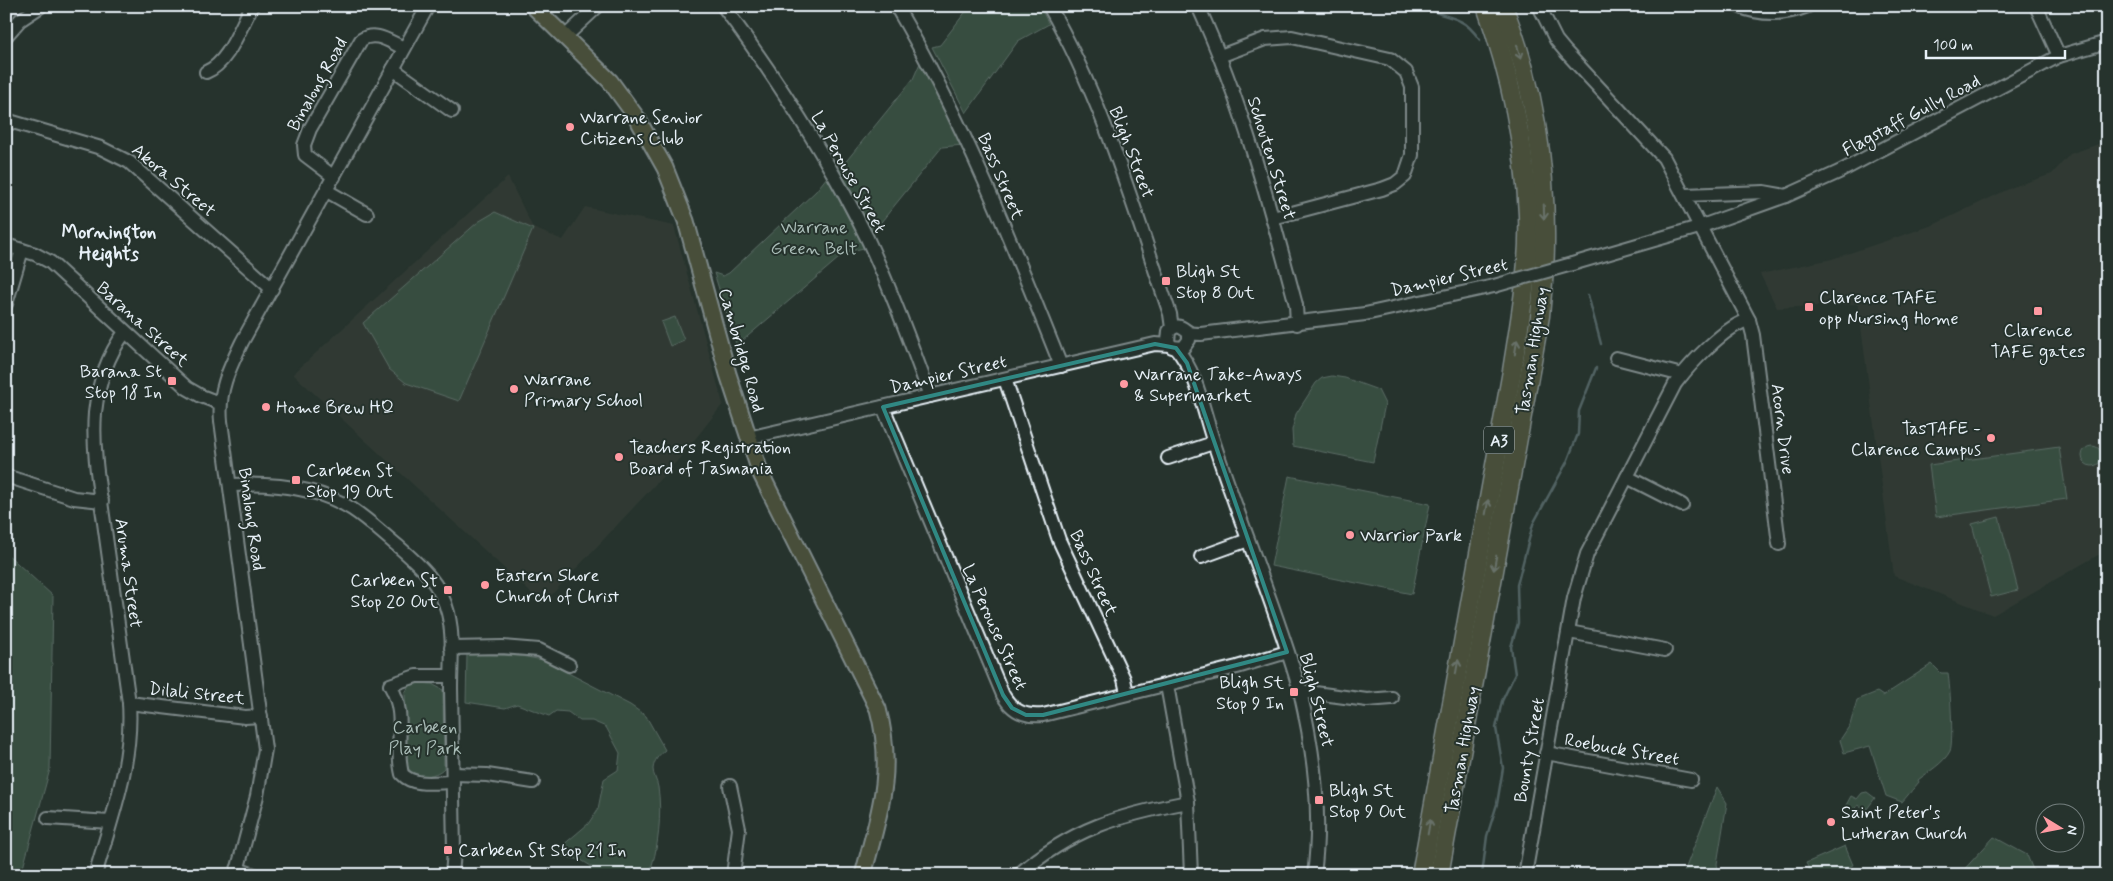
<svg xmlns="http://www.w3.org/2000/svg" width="2113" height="881" viewBox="0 0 2113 881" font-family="Mynerve,sans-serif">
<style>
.built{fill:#3c423a}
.green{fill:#4d6e58;stroke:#9ab0a8}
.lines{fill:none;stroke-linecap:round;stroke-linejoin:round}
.stream{stroke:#879da4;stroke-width:2.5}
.minor-casing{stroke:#e8f1f8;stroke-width:16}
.major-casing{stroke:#e8f1f8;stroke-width:19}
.highway-casing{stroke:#e8f1f8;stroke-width:21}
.minor{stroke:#26332d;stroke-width:12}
.major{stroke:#71704a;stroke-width:15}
.highway{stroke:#71704a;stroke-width:18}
.minor-bridge-casing{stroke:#e8f1f8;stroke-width:16;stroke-linecap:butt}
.minor-bridge{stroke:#26332d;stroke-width:12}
.oneway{stroke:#b8bdb2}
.marked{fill:none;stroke:#308883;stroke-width:4;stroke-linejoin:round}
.poi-dot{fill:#ff9aa2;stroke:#26332d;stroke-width:2}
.labels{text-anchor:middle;stroke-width:4;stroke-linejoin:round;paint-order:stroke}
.shield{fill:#26332d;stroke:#aeb8bb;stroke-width:1}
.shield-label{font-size:16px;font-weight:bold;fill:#e8f1f8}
.street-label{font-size:18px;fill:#e8f1f8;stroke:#26332d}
.poi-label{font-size:18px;fill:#e8f1f8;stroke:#26332d;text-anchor:start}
.park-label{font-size:18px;fill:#aabdb8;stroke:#26332d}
.neighbourhood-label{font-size:19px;font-weight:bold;fill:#e8f1f8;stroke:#26332d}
</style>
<rect width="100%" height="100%" fill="#26332d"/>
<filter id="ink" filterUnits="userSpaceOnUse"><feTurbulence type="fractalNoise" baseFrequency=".02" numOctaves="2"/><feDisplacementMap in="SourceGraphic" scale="10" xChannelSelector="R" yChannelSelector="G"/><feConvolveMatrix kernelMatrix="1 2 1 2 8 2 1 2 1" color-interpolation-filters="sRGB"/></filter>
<g filter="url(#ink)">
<g class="built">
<path d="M2107,141v409l-114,65 -99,-39 -36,-272 -81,4 -17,-34 72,-15 101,-34 80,-38 39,-13 18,-20z"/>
<path d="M508,177l25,51 30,12 22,-33 89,19 49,178 -43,54 -137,146 -250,-230z"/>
</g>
<g class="green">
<path d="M970,6h65l7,5 7,13 -31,17 -52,72 -34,-66 8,-2z"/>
<path d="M920,63l43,82 -21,2 -69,85 -34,-62 74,-91z"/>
<path d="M827,177l37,71 -18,4 -105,90 -3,8 -24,-77 9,3 6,-3 87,-82z"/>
<path d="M495,212l38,17 -74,172 -53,-18 -17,-14 -26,-46 115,-101z"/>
<path d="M675,317l9,23 -14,6 -9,-24z"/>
<path d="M1332,376l13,2 33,12 7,14 -12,58 -80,-16 -1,-16 4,-16 20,-31 6,-5z"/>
<circle cx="2092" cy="456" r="10"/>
<path d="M2059,447l8,52 -131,18 -7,-52z"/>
<path d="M1289,476l141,28 -18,90 -141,-28z"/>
<path d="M1999,517l19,73 -27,7 -19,-73z"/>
<path d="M6,553l47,43 -3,173 -29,106h-15z"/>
<path d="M467,654l54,2 22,4 87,45 16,11 19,34c-6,5 -11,10 -12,19 0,6 4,12 5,18 4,24 1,66 -10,88h-58l1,-9 -10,-6 -19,-4v-10l26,-22 10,-15 6,-30 14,-9 2,-17 -14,-26 -14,-6h-12l-12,-9 -12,-1 -7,5 -32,-12 -12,4 -39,-6z"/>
<path d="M1932,664l9,9h7c2,14 6,67 2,78 -6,12 -22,21 -32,29l1,2 -17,20 -16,-6 -16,-50 -26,7 -4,-13 10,-15 7,-25 20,-8 6,4z"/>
<path d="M420,683l12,1 11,6 1,78c-9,10 -31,11 -37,-2l-2,-73 4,-7z"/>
<path d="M1717,787l10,16 -10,61 2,11h-36z"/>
<path d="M1867,792l8,6 -8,11 -9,-4 -3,5 -10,-3 6,-11 6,3 5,-6z"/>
<path d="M1994,837l33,18 8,20h-76z"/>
<path d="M1845,846l8,19 -22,10h-19l-6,-12z"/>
</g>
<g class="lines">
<g class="stream">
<path d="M1427,6c10,10 22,9 33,15 9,4 15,12 20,19"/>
<path d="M1588,295l13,49"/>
<path d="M1482,875l5,-39 10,-32 6,-36 -7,-40 6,-27 13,-27 -4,-27 7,-24 -1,-38 16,-61 34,-62 11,-28 1,-23 17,-43"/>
</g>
<g class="minor-casing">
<g id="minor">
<path d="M723,6c54,73 104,150 144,232 24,51 44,105 63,158"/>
<path d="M896,6c67,114 116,237 165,360"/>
<path d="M1049,6c55,96 85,204 121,308l2,14"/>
<path d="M1198,6c44,96 71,197 98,299l1,19"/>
<path d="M1539,6l17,34 10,12 98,106 85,162 4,15 26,209"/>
<path d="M1738,6c24,10 47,9 70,0"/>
<path d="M2036,6l23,50"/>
<path d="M6,36l14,-16 21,-14"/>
<path d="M566,36l32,-30"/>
<path d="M1220,56l45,-17 27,-2 98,22 16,13 6,15v68l-7,21 -10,8 -13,5 -109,29"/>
<path d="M393,69l59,42"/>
<path d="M206,72c23,-9 34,-45 46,-66"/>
<path d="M6,120l95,28 28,14 143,127"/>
<path d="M334,177l-29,-22 -1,-10 6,-16 51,-89c14,-10 29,2 43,8"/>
<path d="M327,191l40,23"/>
<path d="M1685,195l79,-3 22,4"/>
<path d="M6,245l29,9 15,8 137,126 14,8 18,7"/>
<path d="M1572,264l127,-37 87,-31 53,-24 220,-116 48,-14"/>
<path d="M6,304l16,-54"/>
<path d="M1189,333v7l-6,8 -11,-1 -4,-5 1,-11c9,-8 12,-4 19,1 3,2 10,2 13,2l164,-20 129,-28"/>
<path d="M1176,348c22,26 27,63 38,95 27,83 62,164 86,248 14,61 22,121 14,184"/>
<path d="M1616,358l66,17"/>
<path d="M1005,379l54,161 65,139 3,14"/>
<path d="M883,407l120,288c9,16 22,22 40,20l194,-48 50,-15"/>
<path d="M748,438l407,-94 15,1"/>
<path d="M1168,458l45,-15"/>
<path d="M6,476l68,22 28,3"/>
<path d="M1627,477l55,28"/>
<path d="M231,485c39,-2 86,2 121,24 17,11 31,25 47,38 21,18 42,37 49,66 6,24 3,50 3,75 1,55 2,109 3,163l-2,24"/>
<path d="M1201,557l47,-17"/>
<path d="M1569,632l96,18"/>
<path d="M451,648l51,-1 37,3 30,15"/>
<path d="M451,676h-35l-26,9c18,31 4,57 12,89 12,13 34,8 51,8"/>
<path d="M1167,685l21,117 3,73"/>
<path d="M1300,691l67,9 25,-2"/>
<path d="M129,703l116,14 16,-1"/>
<path d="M1546,753l145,27"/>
<path d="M453,774l34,1 46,7"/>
<path d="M730,786l9,43 -6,46"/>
<path d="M48,818l62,4"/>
<path d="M237,869l18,6"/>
<path d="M96,872c16,-56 37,-110 33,-169 -8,-58 -16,-115 -24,-173 -5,-38 -13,-79 -10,-117 3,-29 13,-58 30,-81"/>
<path d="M236,875l21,-79 8,-47 -44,-328c-3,-30 8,-52 21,-79l186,-336"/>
<path d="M1018,875c54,-47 102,-60 170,-73"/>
<path d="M1525,875l49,-277 13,-44 88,-170c14,-19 51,-59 74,-64"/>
</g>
</g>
<g class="major-casing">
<path id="major" d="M533,6l77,75 27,37 28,50 21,53 42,153 32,98 118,237c17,63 1,105 -15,166"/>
</g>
<g class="highway-casing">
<g id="highway">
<path d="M1421,875l91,-504c8,-51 18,-104 16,-156 -3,-72 -18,-141 -42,-209"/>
<path d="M1439,875l101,-559c2,-24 5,-48 5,-72 1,-80 -12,-163 -42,-238"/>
</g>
</g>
<use href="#minor" class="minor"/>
<use href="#major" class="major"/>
<use href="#highway" class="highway"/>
<g class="minor-bridge-casing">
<path id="minor-bridge" d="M1494,286l78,-22"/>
</g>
<use href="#minor-bridge" class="minor-bridge"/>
</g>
<defs><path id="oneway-shaft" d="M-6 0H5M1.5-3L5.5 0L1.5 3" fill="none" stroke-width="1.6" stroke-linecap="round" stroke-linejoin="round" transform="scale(1.25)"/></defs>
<g class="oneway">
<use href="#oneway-shaft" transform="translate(1519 52) rotate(74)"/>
<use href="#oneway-shaft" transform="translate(1544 212) rotate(88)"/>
<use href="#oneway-shaft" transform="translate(1516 347) rotate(-81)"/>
<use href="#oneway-shaft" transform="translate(1487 507) rotate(-80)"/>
<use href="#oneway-shaft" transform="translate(1495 563) rotate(100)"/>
<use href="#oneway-shaft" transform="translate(1457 667) rotate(-80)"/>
<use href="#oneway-shaft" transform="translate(1429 827) rotate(-80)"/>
</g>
</g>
<path d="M0 0H2113V881H0ZM1155,344l21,4 11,15 100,289 -244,63h-17l-14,-7 -9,-13 -120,-288z" fill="#26332d" fill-opacity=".55" fill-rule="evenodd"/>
<path class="marked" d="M1155,344l21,4 11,15 100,289 -244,63h-17l-14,-7 -9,-13 -120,-288z"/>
<g class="poi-dot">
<circle cx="570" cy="127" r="5"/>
<rect x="1161" y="276" width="10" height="10" rx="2.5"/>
<rect x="1804" y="302" width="10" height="10" rx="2.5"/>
<rect x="2033" y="306" width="10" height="10" rx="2.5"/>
<rect x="167" y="376" width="10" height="10" rx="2.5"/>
<circle cx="1124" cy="384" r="5"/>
<circle cx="514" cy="389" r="5"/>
<circle cx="266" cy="407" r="5"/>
<circle cx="1991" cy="438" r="5"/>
<circle cx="619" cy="457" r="5"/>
<rect x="291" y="475" width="10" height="10" rx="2.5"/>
<circle cx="1350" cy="535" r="5"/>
<circle cx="485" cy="585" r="5"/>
<rect x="443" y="585" width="10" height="10" rx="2.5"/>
<rect x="1289" y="687" width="10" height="10" rx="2.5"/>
<rect x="1314" y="795" width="10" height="10" rx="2.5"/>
<circle cx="1831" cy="822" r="5"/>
<rect x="443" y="845" width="10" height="10" rx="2.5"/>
</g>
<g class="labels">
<rect class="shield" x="1484" y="426.5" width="30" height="27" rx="4"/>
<g class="shield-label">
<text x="1499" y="446">A3</text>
</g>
<g class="street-label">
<text transform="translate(317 84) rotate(-61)" y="6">Binalong Road</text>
<text transform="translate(1911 115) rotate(-28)" y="6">Flagstaff Gully Road</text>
<text transform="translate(1132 152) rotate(69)" y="6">Bligh Street</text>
<text transform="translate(1272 158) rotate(73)" y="6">Schouten Street</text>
<text transform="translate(849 172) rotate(61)" y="6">La Perouse Street</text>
<text transform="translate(1001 176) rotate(67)" y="6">Bass Street</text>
<text transform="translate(174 180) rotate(40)" y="6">Akora Street</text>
<text transform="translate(1449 277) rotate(-13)" y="6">Dampier Street</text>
<text transform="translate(143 324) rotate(42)" y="6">Barana Street</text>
<text transform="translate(742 350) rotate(74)" y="6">Cambridge Road</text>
<text transform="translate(1532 351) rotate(-81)" y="6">Tasman Highway</text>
<text transform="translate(948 374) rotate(-13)" y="6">Dampier Street</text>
<text transform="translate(1783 429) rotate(83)" y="6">Acorn Drive</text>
<text transform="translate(252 519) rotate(82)" y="6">Binalong Road</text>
<text transform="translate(129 573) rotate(82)" y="6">Aruma Street</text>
<text transform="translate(1094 573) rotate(66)" y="6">Bass Street</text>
<text transform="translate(995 627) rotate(66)" y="6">La Perouse Street</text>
<text transform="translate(197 693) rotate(6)" y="6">Dilali Street</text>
<text transform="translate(1317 700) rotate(76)" y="6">Bligh Street</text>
<text transform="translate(1622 749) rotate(10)" y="6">Roebuck Street</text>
<text transform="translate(1462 750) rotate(-80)" y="6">Tasman Highway</text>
<text transform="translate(1529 750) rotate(-80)" y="6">Bounty Street</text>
</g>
<g class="poi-label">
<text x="580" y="123">Warrane Senior<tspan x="580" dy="21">Citizens Club</tspan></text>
<text x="1176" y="277">Bligh St<tspan x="1176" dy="21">Stop 8 Out</tspan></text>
<text x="1819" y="303">Clarence TAFE<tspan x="1819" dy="21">opp Nursing Home</tspan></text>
<text x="2038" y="336" text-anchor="middle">Clarence<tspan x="2038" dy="21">TAFE gates</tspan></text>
<text x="162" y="377" text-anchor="end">Barana St<tspan x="162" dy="21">Stop 18 In</tspan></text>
<text x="1134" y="380">Warrane Take-Aways<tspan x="1134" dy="21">&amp; Supermarket</tspan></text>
<text x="524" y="385">Warrane<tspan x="524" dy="21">Primary School</tspan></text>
<text x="276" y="413">Home Brew HQ</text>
<text x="1981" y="434" text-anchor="end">TasTAFE -<tspan x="1981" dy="21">Clarence Campus</tspan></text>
<text x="629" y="453">Teachers Registration<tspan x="629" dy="21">Board of Tasmania</tspan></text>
<text x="306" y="476">Carbeen St<tspan x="306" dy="21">Stop 19 Out</tspan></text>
<text x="1360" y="541">Warrior Park</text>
<text x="495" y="581">Eastern Shore<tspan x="495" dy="21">Church of Christ</tspan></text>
<text x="438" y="586" text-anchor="end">Carbeen St<tspan x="438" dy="21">Stop 20 Out</tspan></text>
<text x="1284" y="688" text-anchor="end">Bligh St<tspan x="1284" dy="21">Stop 9 In</tspan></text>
<text x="1329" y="796">Bligh St<tspan x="1329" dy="21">Stop 9 Out</tspan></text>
<text x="1841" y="818">Saint Peter's<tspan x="1841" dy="21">Lutheran Church</tspan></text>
<text x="458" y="856">Carbeen St Stop 21 In</text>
</g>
<g class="park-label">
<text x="814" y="233">Warrane<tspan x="814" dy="21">Green Belt</tspan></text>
<text x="425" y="733">Carbeen<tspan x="425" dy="21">Play Park</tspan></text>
</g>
<g class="neighbourhood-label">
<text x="109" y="238">Mornington<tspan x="109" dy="22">Heights</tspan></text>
</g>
</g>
<rect width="2113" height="881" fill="none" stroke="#26332d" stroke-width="25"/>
<rect x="12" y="12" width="2088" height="856" fill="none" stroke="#e8f1f8" stroke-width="2" filter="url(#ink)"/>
<g transform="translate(2060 828) rotate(100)"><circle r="24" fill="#26332d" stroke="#747f7e"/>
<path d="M0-4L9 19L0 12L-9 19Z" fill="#ff9aa2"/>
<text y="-8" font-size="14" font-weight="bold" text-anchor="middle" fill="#e8f1f8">N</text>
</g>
<path d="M1926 50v8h139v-8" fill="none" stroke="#e8f1f8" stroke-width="2.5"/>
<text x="1933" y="50" font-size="15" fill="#e8f1f8" stroke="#26332d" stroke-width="4" paint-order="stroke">100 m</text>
</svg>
